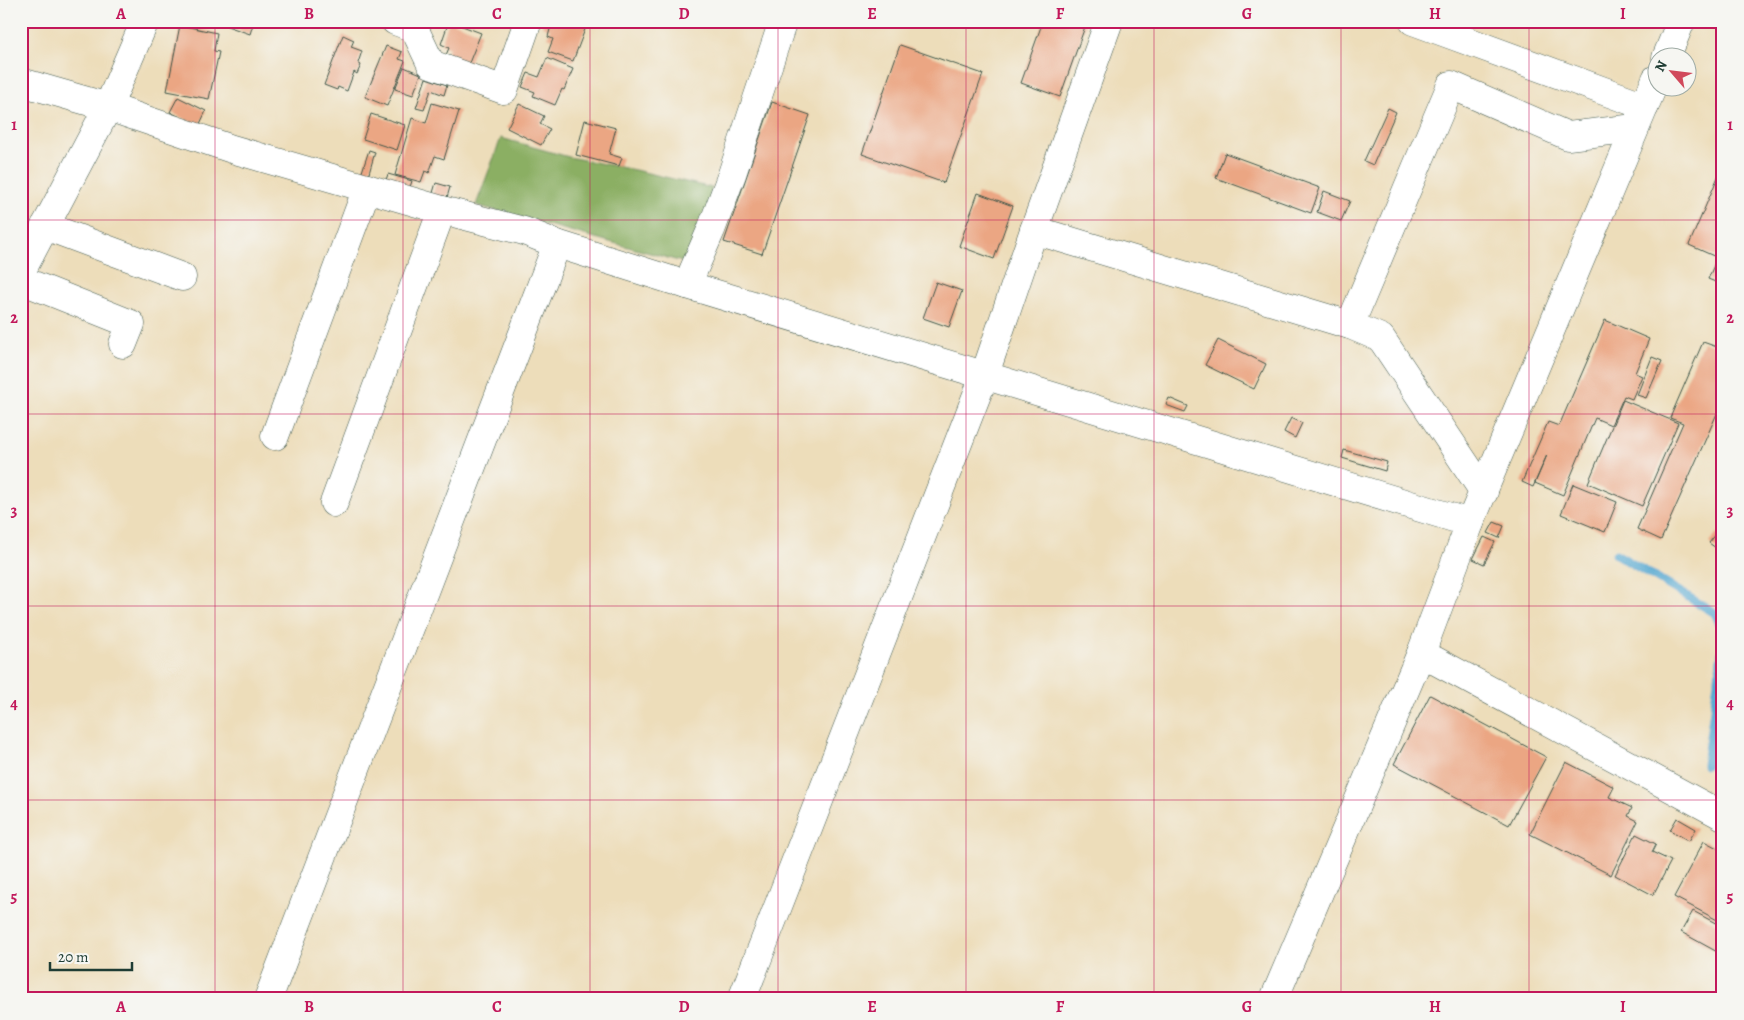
<svg xmlns="http://www.w3.org/2000/svg" width="1744" height="1020" viewBox="0 0 1744 1020" font-family="Alegreya,serif">
<style>
.forest{fill:#8baf64;stroke:#55764c}
.lines{fill:none;stroke-linecap:round;stroke-linejoin:round}
.stream{stroke:#55a7d0;stroke-width:9}
.building{fill:#eba683}
.minor-casing{stroke:#3e5548;stroke-width:29}
.path{stroke:#3e5548;stroke-width:3;stroke-dasharray:1 4;stroke-linecap:butt}
.minor{stroke:#fff;stroke-width:28}
.grid{fill:none;stroke:#c2185b;stroke-width:1;stroke-opacity:0.55}
.neatline{fill:none;stroke:#c2185b;stroke-width:2}
.grid-label{font-size:16px;text-anchor:middle;font-weight:bold;fill:#c2185b}
</style>
<rect width="100%" height="100%" fill="#f6f6f2"/>
<filter id="ink" filterUnits="userSpaceOnUse"><feTurbulence type="fractalNoise" baseFrequency=".02" numOctaves="2"/><feDisplacementMap in="SourceGraphic" scale="10" xChannelSelector="R" yChannelSelector="G"/><feConvolveMatrix kernelMatrix="1 2 1 2 8 2 1 2 1" color-interpolation-filters="sRGB"/></filter>
<filter id="wash" filterUnits="userSpaceOnUse"><feTurbulence type="fractalNoise" baseFrequency=".0096" numOctaves="4" result="noise"/><feDisplacementMap in="SourceGraphic" scale="20" xChannelSelector="R" yChannelSelector="G"/><feGaussianBlur stdDeviation="1.12" result="paint"/><feColorMatrix in="noise" values="0 0 0 0 0 0 0 0 0 0 0 0 0 0 0 0 0 1.4 0 .05"/><feComposite in="paint" operator="in"/></filter>
<g filter="url(#wash)">
<rect width="100%" height="100%" fill="#edddba"/>
<path class="forest" d="M501,138l68,19 66,13 77,18 -3,19 -23,56 -210,-58z"/>
<g class="lines">
<g class="stream">
<path d="M1616,554l99,59 8,17"/>
<path d="M1706,765l17,-118"/>
</g>
</g>
<g id="blocks">
<g class="building">
<path d="M229,21h25l-4,13 -23,-8z"/>
<path d="M449,21l32,12 -12,30 -23,-8 3,-7 -8,-4z"/>
<path d="M544,21h35l8,3 -14,37 -25,-9 5,-13 -5,-2 2,-8 -8,-3z"/>
<path d="M1043,21h44l-27,76 -39,-14z"/>
<path d="M180,25l37,8 -3,18 5,1 -10,47 -42,-8z"/>
<path d="M343,35l11,5 -3,7 11,4 -4,12 3,2 -4,9 -3,-2 -7,19 -9,-4 -1,3 -13,-5z"/>
<path d="M900,45l83,29 -39,109 -82,-29z"/>
<path d="M386,46l16,6 -3,7 6,2 -18,45 -22,-9z"/>
<path d="M547,58l26,11 -9,21 -2,-1 -7,16 -22,-9 2,-4 -13,-5 6,-14 11,4z"/>
<path d="M404,67l17,7 -8,21 -18,-6z"/>
<path d="M426,78l21,7 -3,10 -13,-5 -7,20 -8,-2z"/>
<path d="M178,97l28,14 -7,15 -29,-14z"/>
<path d="M772,102l38,13 -48,139 -38,-12z"/>
<path d="M432,103l27,8 -15,48 -9,-3 -6,17 -4,-2 -4,11 -26,-7 17,-57 14,5z"/>
<path d="M519,104l25,12 -4,8 10,5 -9,16 -34,-17z"/>
<path d="M1388,108l8,4 -23,53 -9,-4z"/>
<path d="M371,114l34,11 -8,25 -34,-11z"/>
<path d="M585,120l31,8 -7,26 13,4 -3,8 -43,-11z"/>
<path d="M369,150l6,2 -7,25 -7,-2z"/>
<path d="M1225,153l95,35 -9,25 -95,-35z"/>
<path d="M1723,165v76l-7,16 -27,-12z"/>
<path d="M388,174l24,7 -3,9 -24,-7z"/>
<path d="M436,183l14,4 -4,14 -14,-5z"/>
<path d="M1324,191l26,10 -9,20 -24,-9z"/>
<path d="M978,193l35,13 -19,53 -35,-13z"/>
<path d="M1723,245v40l-15,-6z"/>
<path d="M936,282l26,9 -13,36 -26,-9z"/>
<path d="M1605,320l44,19 -14,34 7,3 -10,23 -8,-3 -13,29 -16,-7 -32,77 -28,-12 12,-28 -14,32 -11,-5 26,-60 11,4z"/>
<path d="M1218,340l48,24 -12,25 -49,-24z"/>
<path d="M1703,342l14,5 1,-3 5,2v54l-62,140 -24,-11 46,-106 -13,-5z"/>
<path d="M1652,357l10,4 -16,37 -9,-3z"/>
<path d="M1169,398l19,8 -3,6 -19,-7z"/>
<path d="M1623,400l55,23 -36,83 -54,-23z"/>
<path d="M1291,418l11,5 -7,15 -11,-6z"/>
<path d="M1344,450l43,12 -2,9 -43,-13z"/>
<path d="M1573,484l44,18 -12,30 -44,-18z"/>
<path d="M1494,522l10,4 -5,12 -11,-5z"/>
<path d="M1717,533l6,5v15l-14,-10z"/>
<path d="M1484,537l11,5 -11,22 -11,-5z"/>
<path d="M1430,695l116,62 -37,68 -115,-61z"/>
<path d="M1566,762l48,25 -5,10 23,11 -4,8 10,5 -27,54 -81,-41z"/>
<path d="M1677,818l19,11 -7,12 -19,-11z"/>
<path d="M1636,834l20,10 -4,8 19,9 -18,34 -38,-20z"/>
<path d="M1704,841l19,10v72l-49,-26z"/>
<path d="M1693,911l30,16 -2,27 -40,-22z"/>
</g>
</g>
</g>
<g filter="url(#ink)">
<use href="#blocks" fill-opacity="0" stroke="#3e5548" stroke-width="1"/>
<g class="lines">
<g class="minor-casing">
<g id="minor">
<path d="M395,21l19,7 17,36 73,26 24,-69"/>
<path d="M1109,21l-75,209 316,95 31,13 103,154"/>
<path d="M1413,21l232,85"/>
<path d="M1666,58l15,-37"/>
<path d="M21,82l87,25 124,42 210,61 82,21 33,13 130,41 783,238"/>
<path d="M45,226l137,51"/>
<path d="M21,272l87,-165 37,-86"/>
<path d="M21,280l110,44 -8,20"/>
<path d="M687,285l24,-55 21,-56 51,-153"/>
<path d="M1350,325l101,-240 117,51 67,-8"/>
<path d="M275,436l92,-248"/>
<path d="M334,503l108,-293"/>
<path d="M1421,653l302,163"/>
<path d="M268,999l289,-755"/>
<path d="M742,999l243,-625 49,-144"/>
<path d="M1274,999l147,-346 49,-130 186,-444"/>
</g>
</g>
<path class="path" d="M1307,993l10,6"/>
<use href="#minor" class="minor"/>
</g>
</g>
<path class="grid" d="M215,21v978M403,21v978M590,21v978M778,21v978M966,21v978M1154,21v978M1341,21v978M1529,21v978M21,220h1702M21,414h1702M21,606h1702M21,800h1702"/>
<rect width="1744" height="1020" fill="none" stroke="#f6f6f2" stroke-width="55"/>
<g transform="translate(1672 72) rotate(298)"><circle r="24" fill="#f6f6f2" stroke="#a0aca6"/>
<path d="M0-4L9 19L0 12L-9 19Z" fill="#d1495b"/>
<text y="-8" font-size="14" font-weight="bold" text-anchor="middle" fill="#1f3d34">N</text>
</g>
<path d="M50 962v8h82v-8" fill="none" stroke="#1f3d34" stroke-width="2.5"/>
<text x="58" y="962" font-size="15" fill="#1f3d34" stroke="#f6f6f2" stroke-width="4" paint-order="stroke">20 m</text>
<rect x="28" y="28" width="1688" height="964" class="neatline"/>
<g class="grid-label">
<text x="121" y="19">A</text>
<text x="309" y="19">B</text>
<text x="497" y="19">C</text>
<text x="684" y="19">D</text>
<text x="872" y="19">E</text>
<text x="1060" y="19">F</text>
<text x="1247" y="19">G</text>
<text x="1435" y="19">H</text>
<text x="1623" y="19">I</text>
<text x="14" y="130">1</text>
<text x="1730" y="130">1</text>
<text x="14" y="323">2</text>
<text x="1730" y="323">2</text>
<text x="14" y="516">3</text>
<text x="1730" y="516">3</text>
<text x="14" y="709">4</text>
<text x="1730" y="709">4</text>
<text x="14" y="902">5</text>
<text x="1730" y="902">5</text>
<text x="121" y="1012">A</text>
<text x="309" y="1012">B</text>
<text x="497" y="1012">C</text>
<text x="684" y="1012">D</text>
<text x="872" y="1012">E</text>
<text x="1060" y="1012">F</text>
<text x="1247" y="1012">G</text>
<text x="1435" y="1012">H</text>
<text x="1623" y="1012">I</text>
</g>
</svg>
